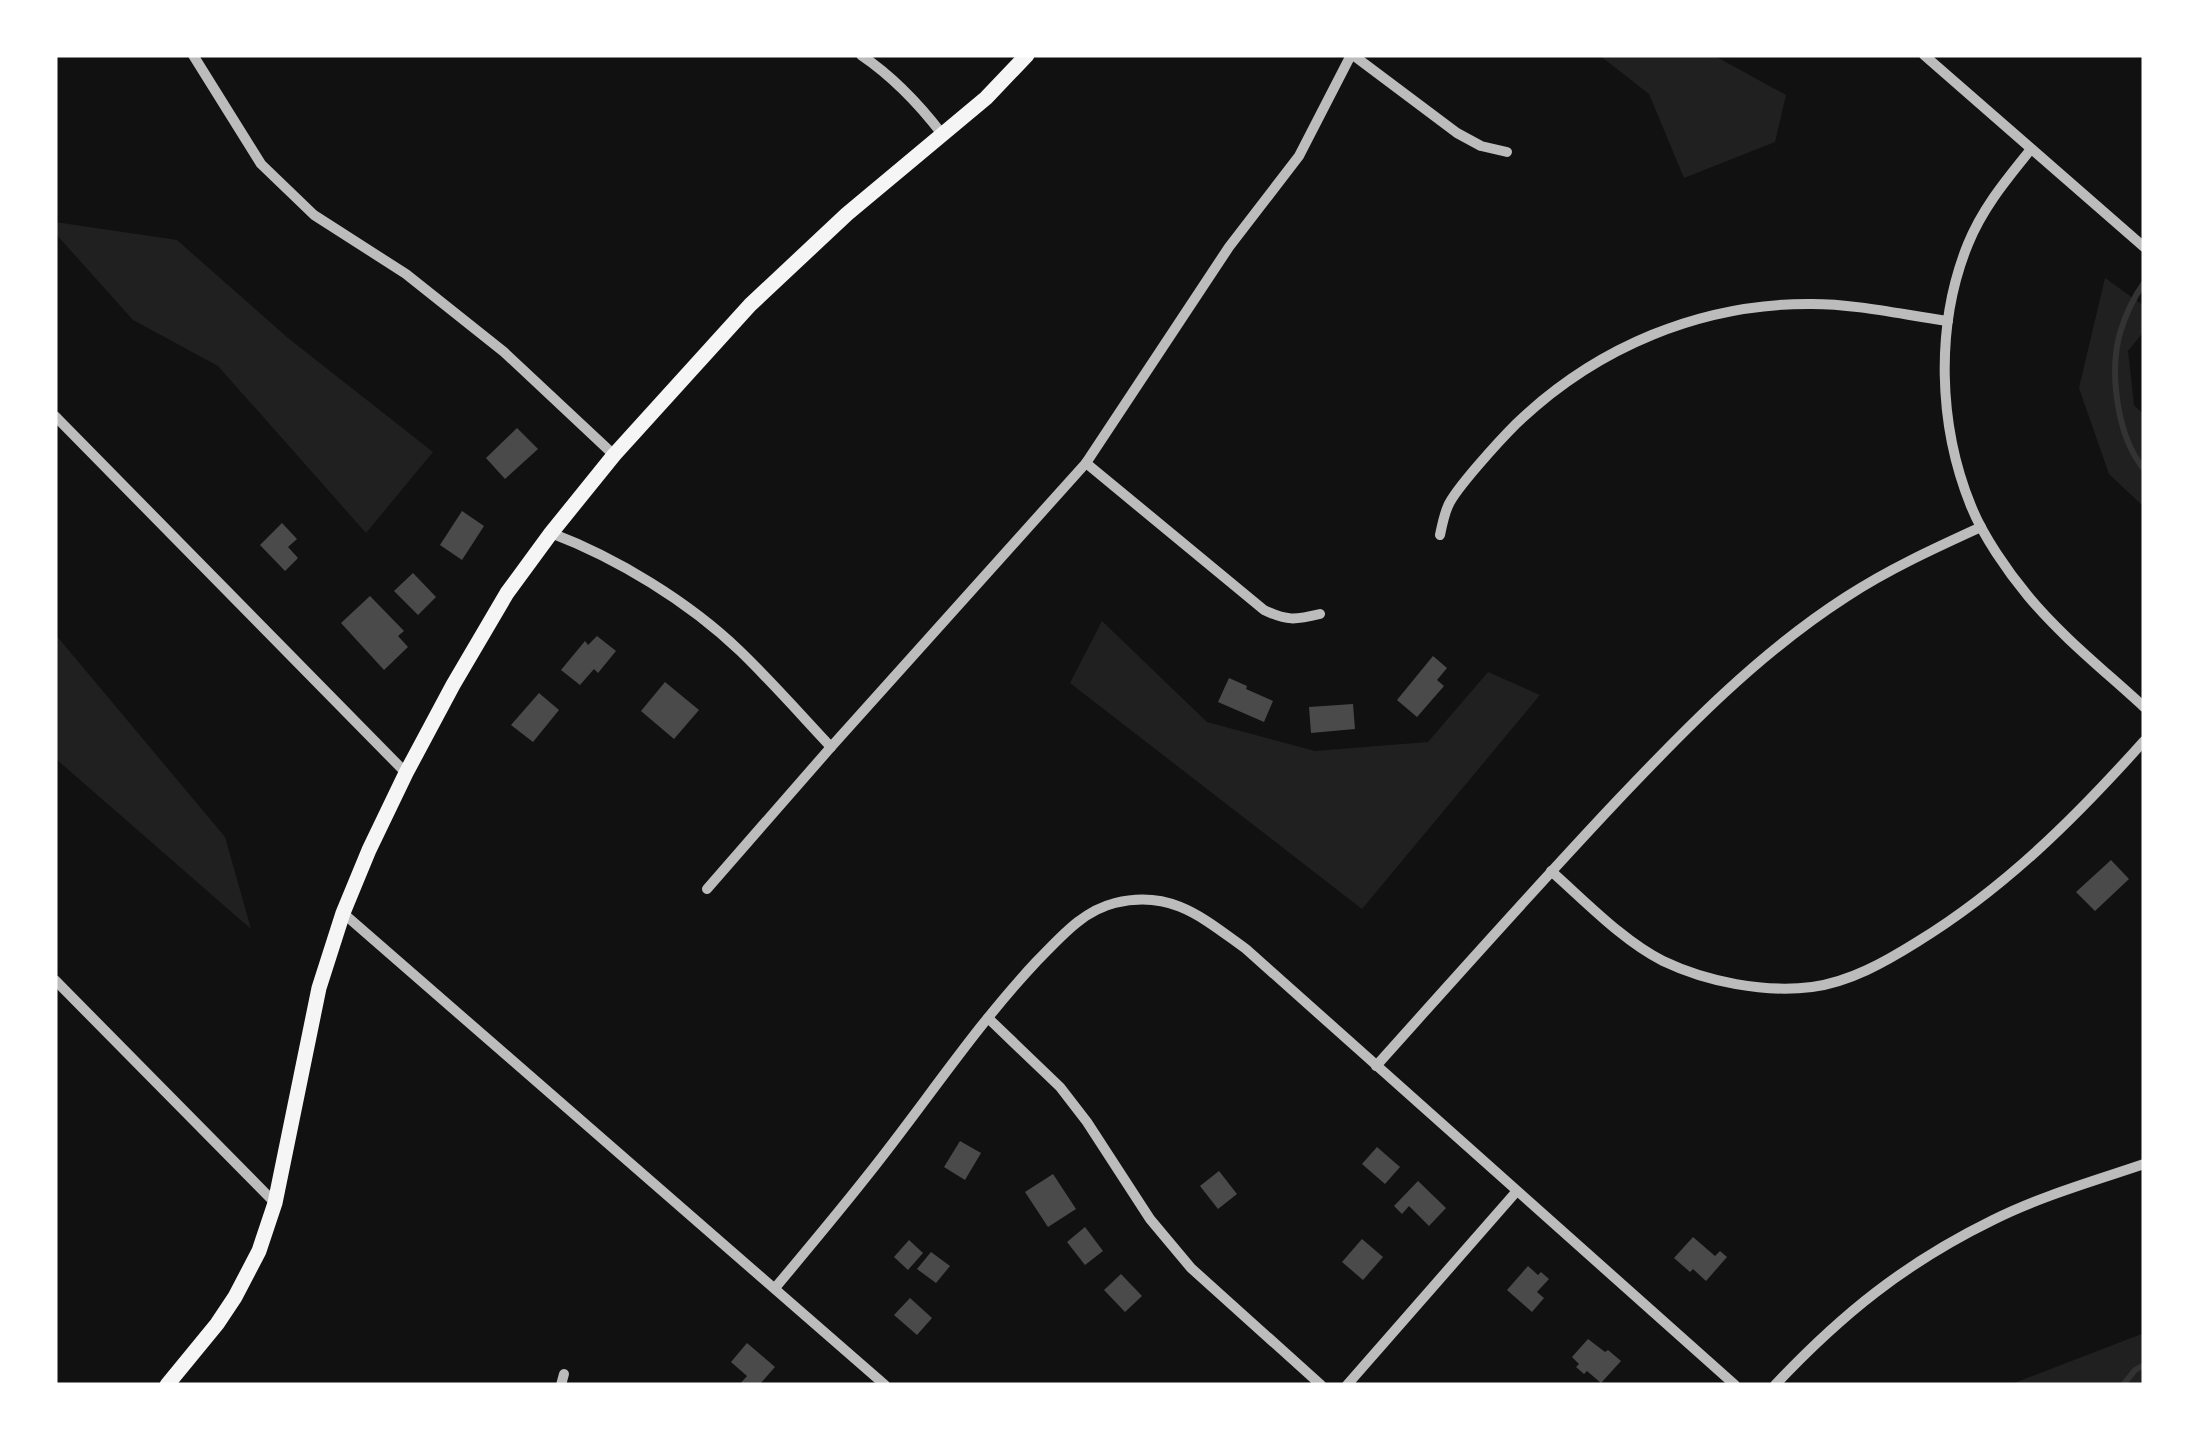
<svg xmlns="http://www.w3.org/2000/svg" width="2199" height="1440" viewBox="0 0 2199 1440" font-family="'Archivo Narrow',sans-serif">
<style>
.green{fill:#202020}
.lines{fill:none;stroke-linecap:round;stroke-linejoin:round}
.stream{stroke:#333;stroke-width:6}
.building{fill:#4a4a4a}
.minor{stroke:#bcbcbc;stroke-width:10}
.primary{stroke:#f5f5f5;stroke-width:15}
</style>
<rect width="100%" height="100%" fill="#111"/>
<g class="green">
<path d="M1599,55h114l73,40 -11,47 -91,36 -35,-84z"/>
<path d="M55,222l122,18 111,98 145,114 -67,81 -148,-167 -85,-46 -78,-87z"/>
<path d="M2105,278l39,28v25l-16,20 6,54 10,10v92l-35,-33 -30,-86z"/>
<path d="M1102,621l105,101 108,29 113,-9 60,-70 52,23 -178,214 -292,-226z"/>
<path d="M55,634l170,203 26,92 -196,-171z"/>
<path d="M2144,1333v52h-135z"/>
</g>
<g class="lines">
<g class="stream">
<path d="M2144,283c-10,14 -19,33 -24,50 -11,39 -3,104 24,136"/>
<path d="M2123,1385l12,-15 9,-5"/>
</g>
</g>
<g class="building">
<path d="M517,428l21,21 -33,30 -19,-21z"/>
<path d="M462,511l22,15 -22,34 -22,-15z"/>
<path d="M282,523l15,16 -9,8 10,11 -13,13 -25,-26z"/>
<path d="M413,573l23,24 -18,18 -24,-24z"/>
<path d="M370,596l34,35 -6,5 10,11 -24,23 -43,-47z"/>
<path d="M597,636l19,15 -18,22 -4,-4 -14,16 -19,-15 24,-29 3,4z"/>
<path d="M1433,656l14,12 -10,12 7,6 -27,31 -20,-17z"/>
<path d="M1229,678l18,8 -1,3 27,12 -9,21 -46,-20z"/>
<path d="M665,682l34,28 -25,29 -33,-28z"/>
<path d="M539,693l20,17 -26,32 -22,-17z"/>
<path d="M1353,704l2,25 -44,4 -2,-26z"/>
<path d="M2111,860l18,19 -34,32 -19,-19z"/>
<path d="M960,1141l21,12 -16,27 -21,-13z"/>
<path d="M1377,1147l23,20 -15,17 -23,-20z"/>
<path d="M1219,1171l18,23 -19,15 -18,-23z"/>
<path d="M1053,1174l23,35 -28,18 -23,-35z"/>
<path d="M1418,1181l28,27 -17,18 -20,-20 -7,8 -8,-8z"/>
<path d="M1085,1227l18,24 -18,14 -18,-23z"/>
<path d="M1693,1237l22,19 5,-5 7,6 -21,24 -13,-12 -3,3 -16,-14z"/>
<path d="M1362,1239l21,18 -20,23 -21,-18z"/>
<path d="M909,1240l14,13 -15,17 -14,-13z"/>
<path d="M931,1252l19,14 -14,17 -19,-14z"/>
<path d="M1528,1266l10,9 3,-3 8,7 -12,13 7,6 -12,14 -25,-22z"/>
<path d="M1121,1274l21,22 -17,16 -21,-22z"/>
<path d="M910,1298l22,20 -15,17 -23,-20z"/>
<path d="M1588,1339l17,13 3,-2 13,11 -20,22 -14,-12 -3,3 -8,-7 3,-3 -7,-7z"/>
<path d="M747,1343l28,24 -16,18h-20l8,-9 -16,-14z"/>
</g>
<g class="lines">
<g class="minor">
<path d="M193,55l68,109 53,51 92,59 98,78 110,103"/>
<path d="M861,55c31,21 58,49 81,79"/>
<path d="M1353,55l104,78 24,13 26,6"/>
<path d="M1924,55l220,192"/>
<path d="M2031,149c-24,30 -48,58 -63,95 -33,81 -30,181 3,262 12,30 37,66 57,90 34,41 77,75 116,111"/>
<path d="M55,416l351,357"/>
<path d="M1086,463l178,147c23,11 31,10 56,4"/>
<path d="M551,533c66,25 138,69 189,118 32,31 61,64 91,96"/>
<path d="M1440,535c2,-10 4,-20 8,-29 7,-17 53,-67 68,-82 80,-77 185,-121 296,-120 45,0 92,11 136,17"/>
<path d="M1551,871c34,30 72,70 112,90 44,21 101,32 149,26 38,-5 73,-25 105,-45 88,-54 159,-125 227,-201"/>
<path d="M707,889l124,-142 255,-284 143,-216 70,-91 52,-101"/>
<path d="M343,913l542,472"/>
<path d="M55,980l220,223"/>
<path d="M988,1018l72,69 27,35 63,97 41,49 130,117"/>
<path d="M1376,1066c79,-88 158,-177 239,-263 71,-75 144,-150 231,-206 43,-28 89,-49 135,-70"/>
<path d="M775,1288c31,-37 62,-74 92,-112 57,-71 107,-148 170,-215 23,-23 45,-50 78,-58 57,-14 89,16 131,46l489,436"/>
<path d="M561,1385l3,-11"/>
<path d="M1347,1385l169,-193"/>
<path d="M1775,1385c67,-71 130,-122 218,-165 48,-24 101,-39 151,-56"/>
</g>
<path class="primary" d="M167,1385l50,-61 18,-27 24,-46 16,-48 44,-215 24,-75 26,-63 37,-77 47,-88 54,-92 44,-60 63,-78 136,-150 97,-91 139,-116 41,-43"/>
</g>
<rect width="2199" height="1440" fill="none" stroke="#ffffff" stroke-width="115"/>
</svg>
